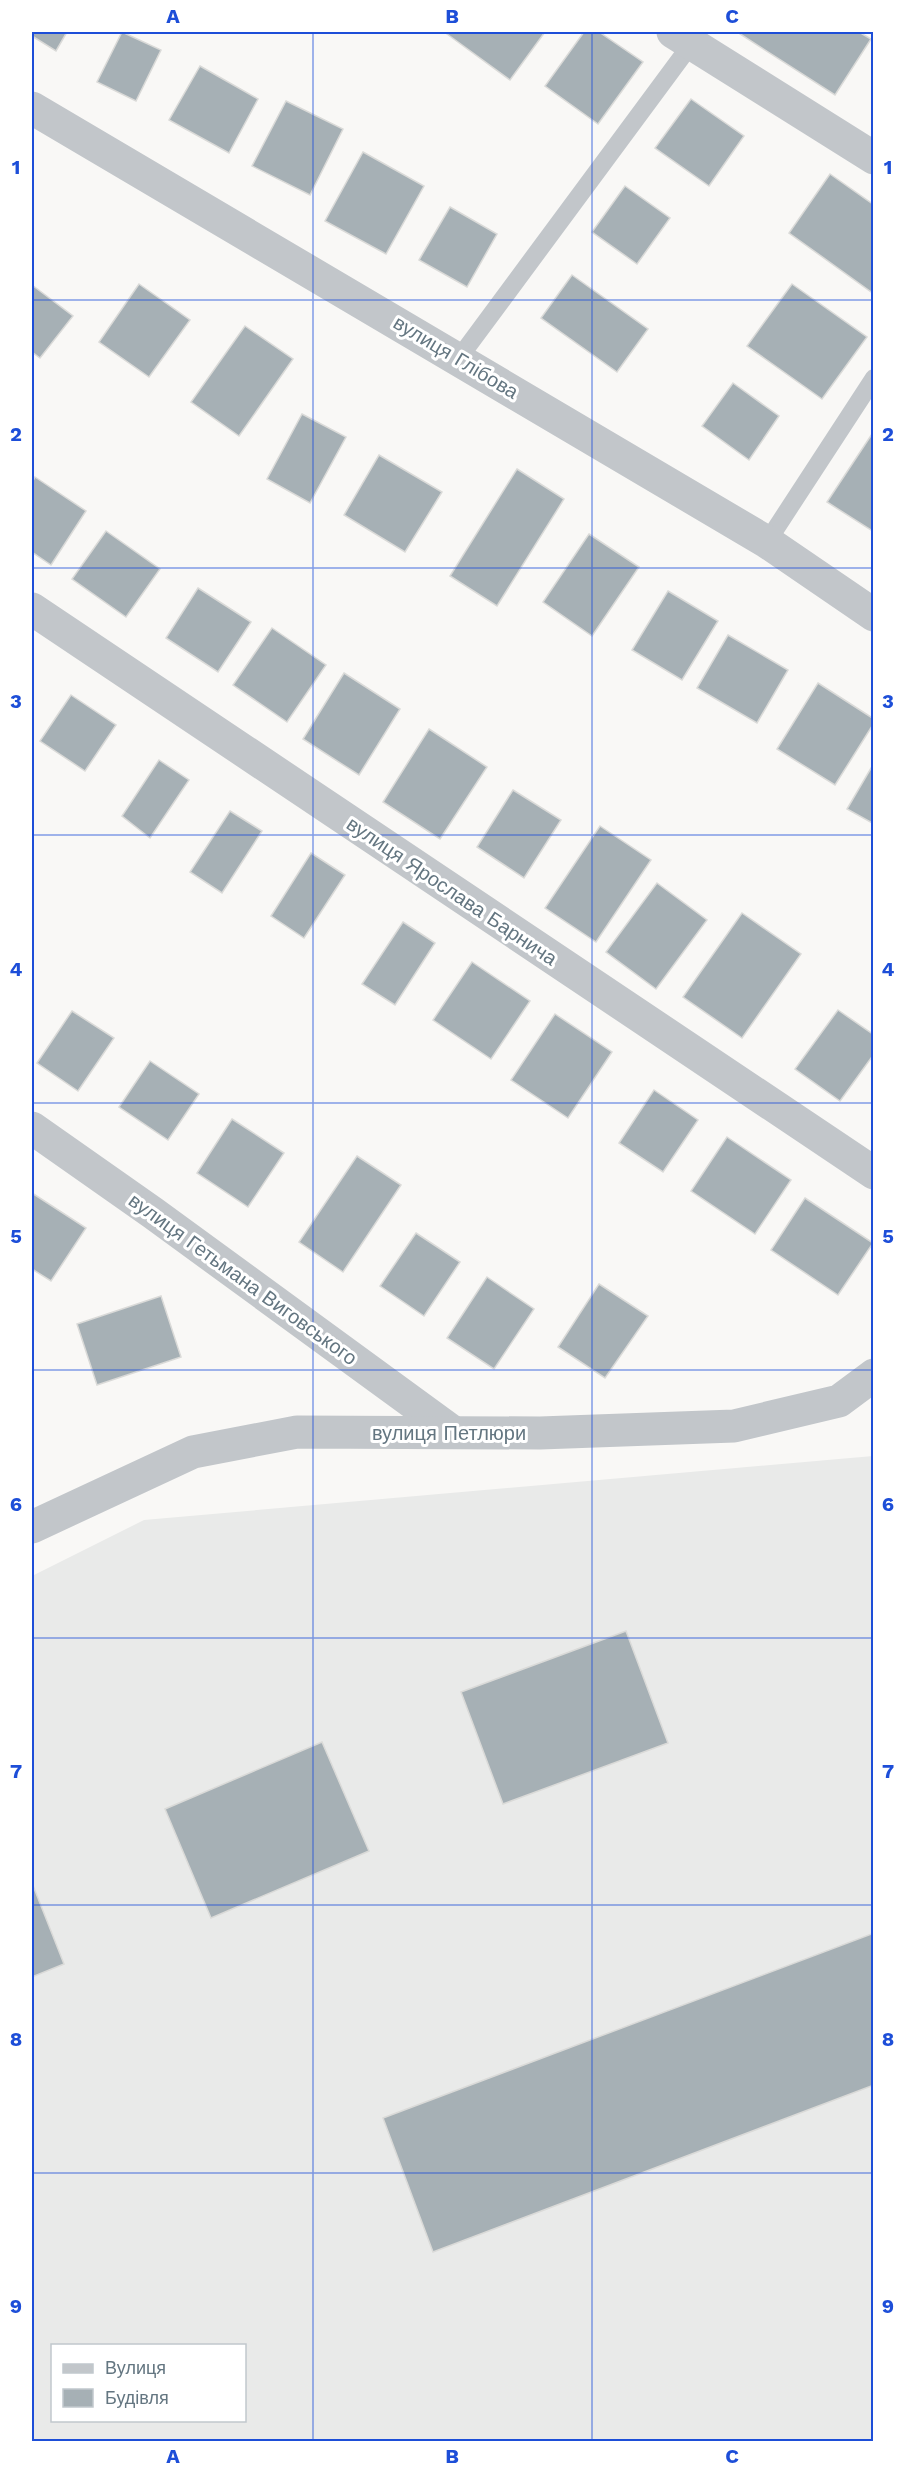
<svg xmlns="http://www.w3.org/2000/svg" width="905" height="2473" viewBox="0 0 905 2473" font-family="'Work Sans',sans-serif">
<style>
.built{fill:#e9eae9;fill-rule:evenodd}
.building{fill:#a6b0b5;stroke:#dadad8;stroke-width:1.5}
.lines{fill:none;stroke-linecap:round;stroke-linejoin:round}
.lane{stroke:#c2c6ca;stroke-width:18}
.street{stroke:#c2c6ca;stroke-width:33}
.grid{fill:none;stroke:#1d4ed8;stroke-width:1.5;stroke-opacity:0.55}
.labels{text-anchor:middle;stroke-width:6;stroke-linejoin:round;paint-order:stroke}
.street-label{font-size:20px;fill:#647681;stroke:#fff}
.neatline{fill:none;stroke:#1d4ed8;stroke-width:2}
.grid-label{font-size:20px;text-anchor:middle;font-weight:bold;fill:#1d4ed8}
</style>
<rect width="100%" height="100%" fill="#f9f8f6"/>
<path class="built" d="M873,1456v985l-841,1v-866l112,-56zM52,2346h192v74h-192z"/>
<g class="building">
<path d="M32,32h35l-11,19 -24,-15z"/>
<path d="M122,32l39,18 -25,51 -39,-19z"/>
<path d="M449,32h96l-35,48 -63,-46z"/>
<path d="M584,32h15l44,30 -45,62 -53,-38z"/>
<path d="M737,32h122l12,7 -36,56z"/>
<path d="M200,66l58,33 -29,54 -60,-33z"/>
<path d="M691,99l53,37 -35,50 -54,-38z"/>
<path d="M286,101l57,28 -33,66 -58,-29z"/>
<path d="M363,152l61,34 -38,68 -61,-33z"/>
<path d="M830,174l44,31v89l-85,-61z"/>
<path d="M625,186l45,32 -33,46 -45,-32z"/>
<path d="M450,207l47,27 -30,53 -48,-27z"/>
<path d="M572,275l76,54 -31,43 -76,-54z"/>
<path d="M139,284l51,36 -41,57 -50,-35z"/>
<path d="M792,284l75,53 -45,62 -75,-53z"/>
<path d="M32,285l41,31 -33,42 -8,-6z"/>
<path d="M245,326l48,33 -54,77 -48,-34z"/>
<path d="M733,383l46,33 -30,44 -47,-34z"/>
<path d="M302,414l44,23 -36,66 -43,-24z"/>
<path d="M872,434l2,1v97l-47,-30z"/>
<path d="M379,455l63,37 -37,60 -61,-37z"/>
<path d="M517,469l47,30 -67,107 -47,-30z"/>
<path d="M35,477l51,34 -35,54 -19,-13v-69z"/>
<path d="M106,531l54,38 -34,48 -54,-38z"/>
<path d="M589,534l50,33 -47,69 -49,-34z"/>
<path d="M198,588l53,34 -33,50 -52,-34z"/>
<path d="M668,591l50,30 -36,59 -50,-30z"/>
<path d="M272,628l54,37 -39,57 -54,-37z"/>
<path d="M728,635l60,35 -31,53 -60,-35z"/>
<path d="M344,673l56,36 -41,66 -56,-36z"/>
<path d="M818,683l56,36v4l-39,62 -58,-36z"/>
<path d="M71,695l45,30 -31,46 -45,-30z"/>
<path d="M429,729l58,38 -47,72 -57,-37z"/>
<path d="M159,760l30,20 -39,58 -28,-22z"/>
<path d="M874,763v61l-27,-15z"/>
<path d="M513,790l48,30 -37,58 -47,-31z"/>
<path d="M230,811l32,20 -40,62 -32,-21z"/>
<path d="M600,826l51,34 -55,82 -51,-34z"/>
<path d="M311,853l34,22 -41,63 -33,-22z"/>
<path d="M657,883l50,37 -51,69 -50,-37z"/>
<path d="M742,913l59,41 -59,84 -59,-41z"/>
<path d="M403,922l32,21 -40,62 -33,-21z"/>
<path d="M472,962l58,39 -39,58 -58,-39z"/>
<path d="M838,1010l36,25v19l-34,47 -45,-32z"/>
<path d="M72,1011l42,27 -36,53 -41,-28z"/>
<path d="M555,1014l57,38 -44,66 -57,-38z"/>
<path d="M150,1061l49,33 -31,46 -49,-33z"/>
<path d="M654,1090l44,30 -35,52 -44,-29z"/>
<path d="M232,1119l52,34 -36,54 -51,-34z"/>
<path d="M727,1137l64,43 -36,54 -64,-43z"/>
<path d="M357,1156l44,29 -58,87 -44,-30z"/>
<path d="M32,1193l54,35 -35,53 -19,-12z"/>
<path d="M805,1198l68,45 -35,52 -67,-45z"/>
<path d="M416,1233l44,29 -36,54 -44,-30z"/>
<path d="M487,1277l47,32 -40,60 -47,-31z"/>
<path d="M599,1284l49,32 -43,62 -47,-31z"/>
<path d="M161,1296l20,61 -84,28 -20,-61z"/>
<path d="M626,1631l42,112 -165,61 -42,-112z"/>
<path d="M322,1742l47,109 -158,67 -46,-109z"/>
<path d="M32,1883l32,81 -32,13z"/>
<path d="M874,1933v152l-441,167 -50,-134z"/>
</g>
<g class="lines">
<g class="lane">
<path d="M459,358l236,-319"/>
<path d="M767,542l107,-164"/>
</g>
<g class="street">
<path d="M673,32l201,126"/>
<path d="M32,108l735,434 107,73"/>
<path d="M32,609l842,564"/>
<path d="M32,1128l121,85 300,219"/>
<path d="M32,1527l161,-75 104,-20 243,1 194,-7 105,-25 35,-26"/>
</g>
</g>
<path class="grid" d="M313,32v2410M592,32v2410M32,300h842M32,568h842M32,835h842M32,1103h842M32,1370h842M32,1638h842M32,1905h842M32,2173h842"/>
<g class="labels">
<g class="street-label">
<text transform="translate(456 357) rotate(31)" y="7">вулиця Глібова</text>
<text transform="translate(452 891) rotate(34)" y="7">вулиця Ярослава Барнича</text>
<text transform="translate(243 1279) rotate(36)" y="7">вулиця Гетьмана Виговського</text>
<text x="449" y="1440">вулиця Петлюри</text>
</g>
</g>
<rect width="905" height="2473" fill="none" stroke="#ffffff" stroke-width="66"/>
<rect x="51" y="2344" width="195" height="78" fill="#ffffff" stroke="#c1c8cd" stroke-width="1.5"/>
<rect x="63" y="2364" width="30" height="9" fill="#c2c6ca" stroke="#c1c8cd" stroke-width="1.5"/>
<text x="105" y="2374" font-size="18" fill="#647681">Вулиця</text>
<rect x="63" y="2389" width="30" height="18" fill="#a6b0b5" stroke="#c1c8cd" stroke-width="1.5"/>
<text x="105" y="2404" font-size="18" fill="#647681">Будівля</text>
<rect x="33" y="33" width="839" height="2407" class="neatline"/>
<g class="grid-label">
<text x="173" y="23">A</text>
<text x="452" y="23">B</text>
<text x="732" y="23">C</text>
<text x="16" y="174">1</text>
<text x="888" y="174">1</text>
<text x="16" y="441">2</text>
<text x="888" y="441">2</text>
<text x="16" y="708">3</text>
<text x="888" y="708">3</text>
<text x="16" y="976">4</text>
<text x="888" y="976">4</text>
<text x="16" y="1243">5</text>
<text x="888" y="1243">5</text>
<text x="16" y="1511">6</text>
<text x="888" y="1511">6</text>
<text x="16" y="1778">7</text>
<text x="888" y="1778">7</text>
<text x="16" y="2046">8</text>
<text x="888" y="2046">8</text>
<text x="16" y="2313">9</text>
<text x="888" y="2313">9</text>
<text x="173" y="2463">A</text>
<text x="452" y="2463">B</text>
<text x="732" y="2463">C</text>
</g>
</svg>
